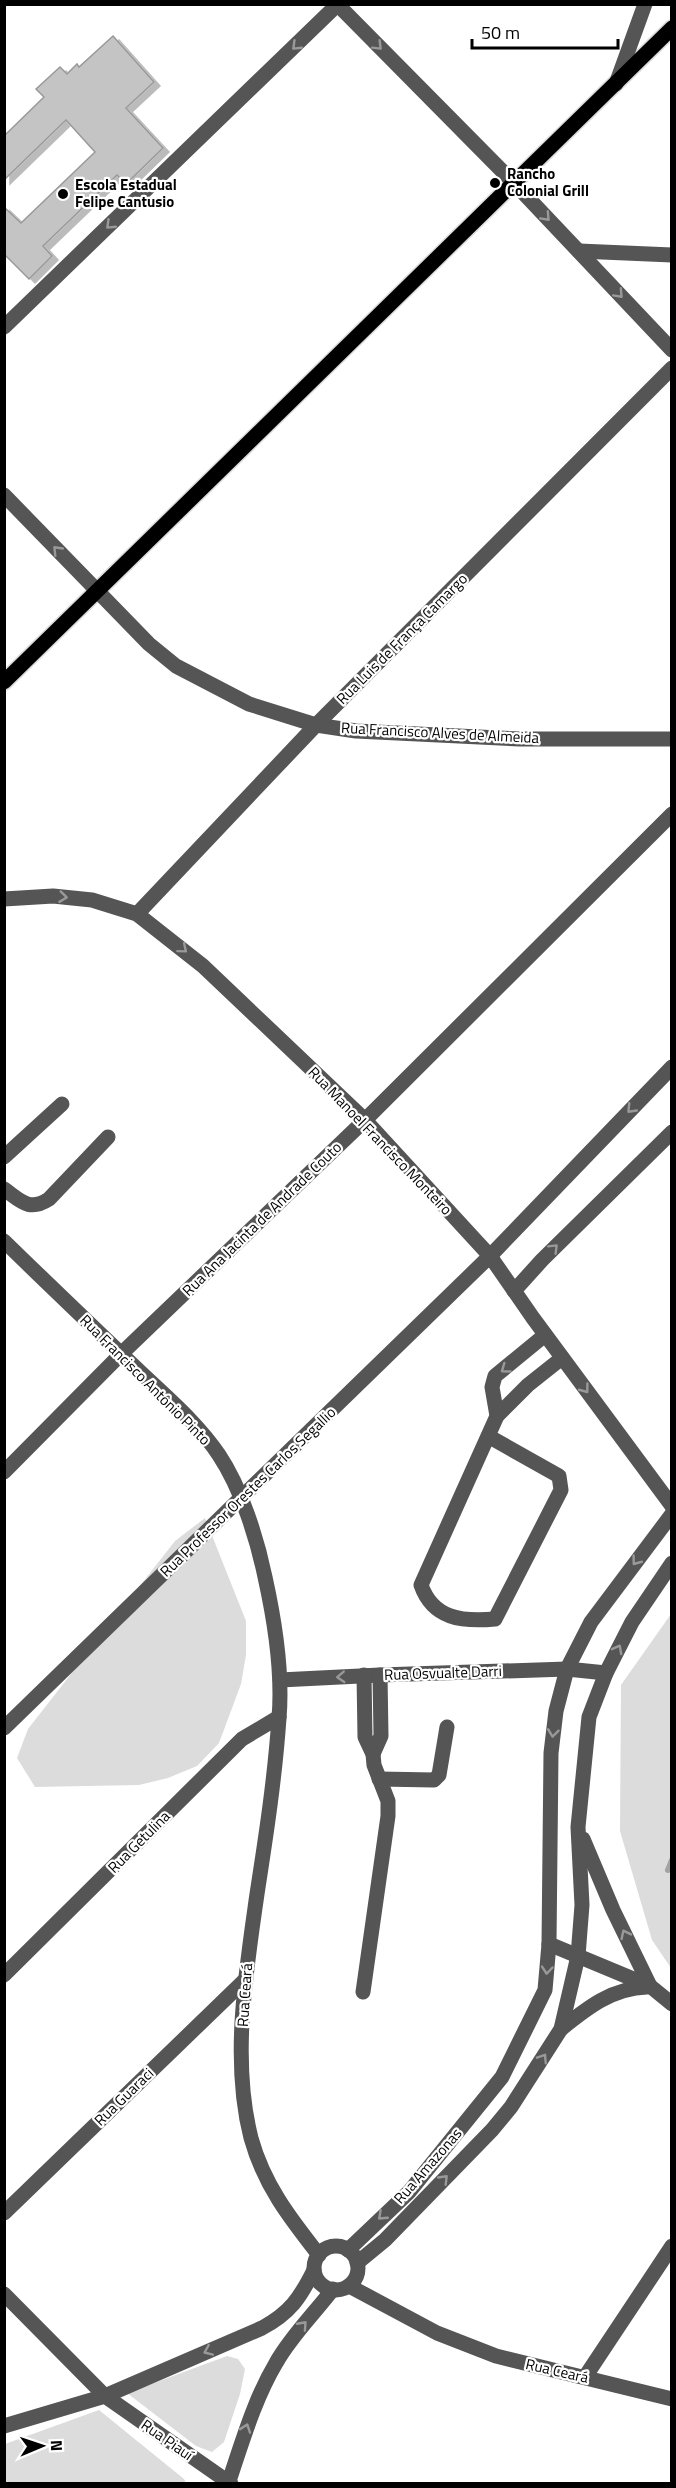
<svg xmlns="http://www.w3.org/2000/svg" width="676" height="2488" viewBox="0 0 676 2488" font-family="'Titillium Web',sans-serif">
<style>
.green{fill:#dcdcdc}
.lines{fill:none;stroke-linecap:round;stroke-linejoin:round}
.stream{stroke:#a3a3a3;stroke-width:6}
.building{fill:#c4c4c4;stroke:#999;stroke-width:1.5;filter:url(#shadow)}
.major-casing{stroke:#dbdbdb;stroke-width:18}
.minor{stroke:#555;stroke-width:15}
.major{stroke:#000;stroke-width:15}
.oneway{stroke:#999}
.poi-dot{fill:#000;stroke:#fff;stroke-width:2}
.labels{text-anchor:middle;stroke-width:4.5;stroke-linejoin:round;paint-order:stroke}
.poi-label{font-size:15px;font-weight:bold;fill:#000;stroke:#fff;text-anchor:start}
.street-label{font-size:15px;fill:#000;stroke:#fff}
</style>
<defs>
<filter id="shadow"><feDropShadow dx="6" dy="4" stdDeviation="0" flood-color="#0004"/></filter>
</defs>
<rect width="100%" height="100%" fill="#fff"/>
<g class="green">
<path d="M205,1518l41,103v34l-5,29 -22,59 -22,23 -29,12 -29,7 -104,2 -18,-29 11,-29 147,-188z"/>
<path d="M671,1614v354l-19,-28 -32,-109 1,-146z"/>
<path d="M227,2356l11,3 7,10 -5,25 -16,48 -12,10 -16,-6 -69,-53z"/>
<path d="M99,2410l85,69 2,4h-181v-39z"/>
</g>
<g class="lines">
<path class="stream" d="M668,1870l4,-10"/>
</g>
<path class="building" d="M113,36l41,46 -28,26 37,40 -37,36 -9,-9 -74,71 9,10 -23,23 -25,-25v-47l17,16 74,-71 -29,-32 -62,60v-44l40,-39 -8,-8 24,-22 7,7 10,-10 2,3z"/>
<g class="lines">
<g class="major-casing">
<path id="major" d="M4,682l668,-654"/>
</g>
<g class="minor">
<path d="M337,4l177,179 158,167"/>
<path d="M616,84l29,-80"/>
<path d="M579,251l93,4"/>
<path d="M4,327l334,-323"/>
<path d="M4,495l145,149 27,22 73,38 67,21 40,6 164,8h152"/>
<path d="M4,899l49,-3 39,4 45,14 66,52 162,154 125,136 43,62 139,188"/>
<path d="M137,914l179,-189 356,-357"/>
<path d="M4,1157l58,-53"/>
<path d="M4,1189c17,12 25,23 45,10l59,-62"/>
<path d="M4,1241c44,43 88,85 132,127 28,27 61,54 83,87 22,33 38,83 46,122 10,45 18,94 14,141 -4,59 -13,118 -22,176 -11,78 -26,166 -6,244 13,47 39,80 68,117"/>
<path d="M514,1291l28,-31 130,-128"/>
<path d="M497,1416l-5,-29 3,-11 50,-41"/>
<path d="M488,1436l71,40 2,14 -66,129c-33,3 -62,0 -74,-34l76,-169 31,-31 34,-27"/>
<path d="M4,1472l117,-118 244,-234 307,-306"/>
<path d="M280,1680l100,-5 187,-6 39,4"/>
<path d="M4,1728l486,-472 182,-189"/>
<path d="M373,1754l8,-18 -1,-61"/>
<path d="M379,1779l55,1 5,-5 8,-48"/>
<path d="M583,1839l30,71 37,76"/>
<path d="M549,1944l101,42 22,18"/>
<path d="M4,1975l238,-236 37,-22"/>
<path d="M363,1992l25,-176v-15l-14,-36 -1,-11 -8,-17 -1,-62"/>
<path d="M561,2029c26,-21 51,-41 86,-42"/>
<path d="M4,2213l240,-232"/>
<circle cx="336" cy="2268" r="22"/>
<path d="M348,2250l61,-58 93,-115 43,-87 4,-46 2,-191 5,-42 11,-42 24,-47 81,-108"/>
<path d="M357,2263l28,-23 107,-110 19,-23 50,-78 17,-73 4,-51 -4,-78 11,-110 17,-44 26,-51 40,-59"/>
<path d="M349,2286l88,47 59,23 176,43"/>
<path d="M4,2294l101,102 126,88"/>
<path d="M585,2377l87,-131"/>
<path d="M4,2426l101,-30 157,-68c28,-15 38,-30 52,-58"/>
<path d="M228,2484c14,-41 26,-84 48,-121 15,-27 38,-49 57,-74"/>
</g>
<use href="#major" class="major"/>
</g>
<defs><path id="oneway-chevron" d="M-2-3.5L2.5 0L-2 3.5" fill="none" stroke-width="1.6" stroke-linecap="round" stroke-linejoin="round" transform="scale(1.5)"/></defs>
<g class="oneway">
<use href="#oneway-chevron" transform="translate(296 46) rotate(136)"/>
<use href="#oneway-chevron" transform="translate(378 46) rotate(45)"/>
<use href="#oneway-chevron" transform="translate(546 217) rotate(47)"/>
<use href="#oneway-chevron" transform="translate(110 225) rotate(136)"/>
<use href="#oneway-chevron" transform="translate(619 294) rotate(47)"/>
<use href="#oneway-chevron" transform="translate(57 550) rotate(-134)"/>
<use href="#oneway-chevron" transform="translate(63 897) rotate(7)"/>
<use href="#oneway-chevron" transform="translate(183 949) rotate(40)"/>
<use href="#oneway-chevron" transform="translate(631 1109) rotate(134)"/>
<use href="#oneway-chevron" transform="translate(554 1248) rotate(-45)"/>
<use href="#oneway-chevron" transform="translate(505 1369) rotate(144)"/>
<use href="#oneway-chevron" transform="translate(585 1389) rotate(53)"/>
<use href="#oneway-chevron" transform="translate(636 1561) rotate(127)"/>
<use href="#oneway-chevron" transform="translate(618 1649) rotate(-62)"/>
<use href="#oneway-chevron" transform="translate(341 1677) rotate(177)"/>
<use href="#oneway-chevron" transform="translate(553 1733) rotate(97)"/>
<use href="#oneway-chevron" transform="translate(625 1934) rotate(-116)"/>
<use href="#oneway-chevron" transform="translate(547 1970) rotate(95)"/>
<use href="#oneway-chevron" transform="translate(543 2058) rotate(-57)"/>
<use href="#oneway-chevron" transform="translate(444 2179) rotate(-46)"/>
<use href="#oneway-chevron" transform="translate(382 2216) rotate(137)"/>
<use href="#oneway-chevron" transform="translate(303 2325) rotate(-48)"/>
<use href="#oneway-chevron" transform="translate(208 2351) rotate(157)"/>
<use href="#oneway-chevron" transform="translate(246 2428) rotate(-71)"/>
</g>
<g class="poi-dot">
<circle cx="495" cy="183" r="6"/>
<circle cx="63" cy="194" r="6"/>
</g>
<g class="labels">
<g class="poi-label">
<text x="507" y="179">Rancho<tspan x="507" dy="17">Colonial Grill</tspan></text>
<text x="75" y="190">Escola Estadual<tspan x="75" dy="17">Felipe Cantusio</tspan></text>
</g>
<g class="street-label">
<text transform="translate(402 639) rotate(-45)" y="5">Rua Luis de França Camargo</text>
<text transform="translate(440 733) rotate(3)" y="5">Rua Francisco Alves de Almeida</text>
<text transform="translate(380 1141) rotate(46)" y="5">Rua Manoel Francisco Monteiro</text>
<text transform="translate(262 1219) rotate(-44)" y="5">Rua Ana Jacinta de Andrade Couto</text>
<text transform="translate(145 1380) rotate(45)" y="5">Rua Francisco Antônio Pinto</text>
<text transform="translate(248 1492) rotate(-44)" y="5">Rua Professor Orestes Carlos Segallio</text>
<text transform="translate(443 1673) rotate(-2)" y="5">Rua Osvualte Darri</text>
<text transform="translate(139 1842) rotate(-45)" y="5">Rua Getulina</text>
<text transform="translate(245 1995) rotate(-86)" y="5">Rua Ceará</text>
<text transform="translate(124 2097) rotate(-44)" y="5">Rua Guaraci</text>
<text transform="translate(428 2166) rotate(-49)" y="5">Rua Amazonas</text>
<text transform="translate(557 2371) rotate(13)" y="5">Rua Ceará</text>
<text transform="translate(167 2440) rotate(35)" y="5">Rua Piauí</text>
</g>
</g>
<rect width="676" height="2488" fill="none" stroke="#000000" stroke-width="12"/>
<g transform="translate(42 2446) rotate(88)" stroke="#ffffff" stroke-width="4.5" paint-order="stroke">
<path d="M0-4.5L10 22L0 15L-10 22Z" fill="#000000"/>
<text y="-9" font-size="16" font-weight="bold" text-anchor="middle" fill="#000000">N</text>
</g>
<path d="M472 39v9h146v-9" fill="none" stroke="#000000" stroke-width="3"/>
<text x="481" y="39" font-size="18" fill="#000000" stroke="#ffffff" stroke-width="4.5" paint-order="stroke">50 m</text>
</svg>
